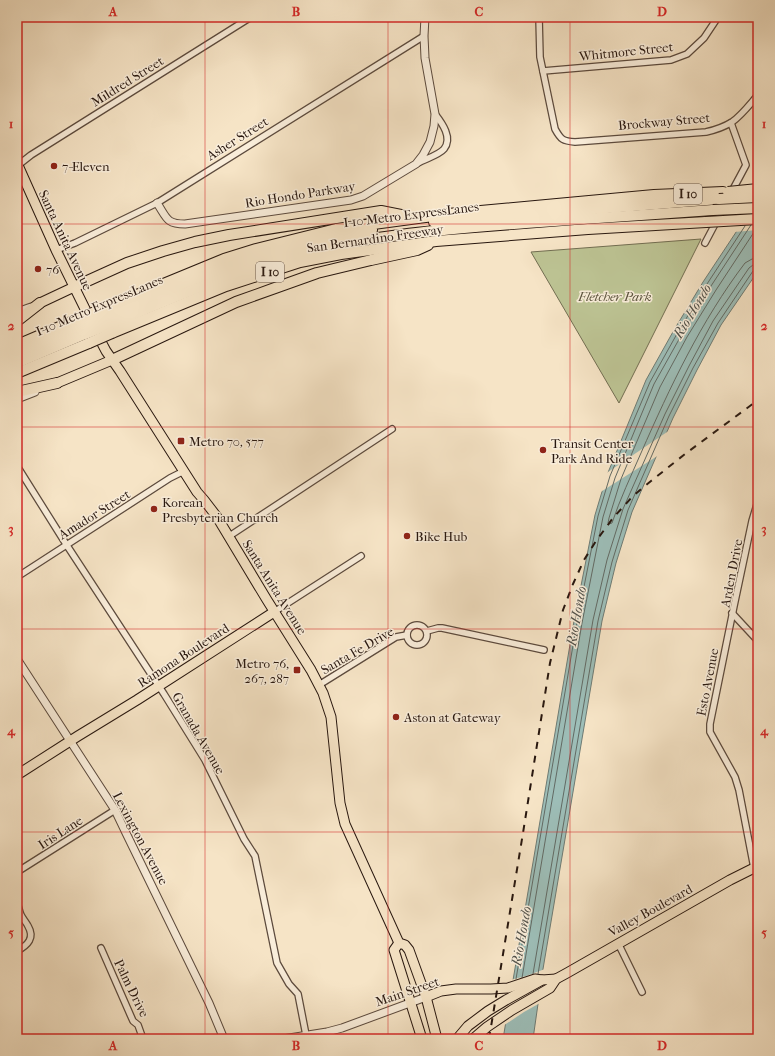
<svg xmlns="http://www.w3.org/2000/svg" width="775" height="1056" viewBox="0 0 775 1056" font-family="'IM FELL French Canon',serif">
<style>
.green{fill:#bdc494;stroke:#726e52}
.water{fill:#9dbeb8;stroke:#6e7b74}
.pier{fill:#f6e4c6}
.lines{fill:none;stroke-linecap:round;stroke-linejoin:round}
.shore{stroke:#626a64;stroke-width:1}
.minor-casing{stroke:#5c4a3d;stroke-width:8}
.tertiary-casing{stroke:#5c4a3d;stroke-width:9}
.primary-casing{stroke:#28170f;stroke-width:11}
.motorway-casing{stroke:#28170f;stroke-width:12}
.minor{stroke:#f9edda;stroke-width:5.5}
.tertiary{stroke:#f9edda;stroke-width:7}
.primary{stroke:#f6e4c6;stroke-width:9}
.motorway{stroke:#f6e4c6;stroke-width:10}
.rail{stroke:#28170f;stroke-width:2;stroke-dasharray:7 7;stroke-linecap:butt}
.motorway-bridge-casing{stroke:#28170f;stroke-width:12;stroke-linecap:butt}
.motorway-bridge{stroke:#f6e4c6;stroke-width:10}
.grid{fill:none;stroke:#d62828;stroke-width:1;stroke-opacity:0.55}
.poi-dot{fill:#8f2418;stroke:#f9edda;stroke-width:1.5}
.labels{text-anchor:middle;stroke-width:3;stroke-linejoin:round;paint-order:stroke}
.shield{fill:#f9edda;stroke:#67574c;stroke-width:1}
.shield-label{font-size:12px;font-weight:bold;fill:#28170f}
.street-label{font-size:13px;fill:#28170f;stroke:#f9edda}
.poi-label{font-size:13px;fill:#28170f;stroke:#f9edda;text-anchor:start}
.park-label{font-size:13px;font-style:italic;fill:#5c543e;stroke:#f9edda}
.water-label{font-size:14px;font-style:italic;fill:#51514a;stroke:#f9edda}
.neatline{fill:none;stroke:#d62828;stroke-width:1.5}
.grid-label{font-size:13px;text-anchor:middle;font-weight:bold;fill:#d62828}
</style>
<rect width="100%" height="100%" fill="#f6e4c6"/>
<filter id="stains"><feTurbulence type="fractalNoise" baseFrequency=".005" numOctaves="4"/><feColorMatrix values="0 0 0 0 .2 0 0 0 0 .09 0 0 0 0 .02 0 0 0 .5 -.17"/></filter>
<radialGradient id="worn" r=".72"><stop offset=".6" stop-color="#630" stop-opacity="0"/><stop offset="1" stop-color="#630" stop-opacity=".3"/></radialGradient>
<path class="green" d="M701,239l-82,164 -88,-151z"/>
<path class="water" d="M758,199v72l-37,54 -24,45 -24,48 -41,94 -16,51 -14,58 -59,348 -10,70h-30l71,-418 21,-106 12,-40 39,-95 28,-50 29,-48z"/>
<g class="pier">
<path d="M758,197v33l-24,2 22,-34z"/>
<path d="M670,430l-11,25 -60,38 6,-19z"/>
<path d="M545,969l-5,34 -16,9 -21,14 7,-46 16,-4z"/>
</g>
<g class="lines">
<g class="shore">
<path d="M758,226l-42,64 -29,47 -27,50 -39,92 -12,39 -1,5 1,1 3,-1c8,-24 19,-47 29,-70 29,-66 60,-132 104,-190l7,-4 6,-1"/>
<path d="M533,974l60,-354 14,-60 16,-51 42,-95 24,-48 24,-45 36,-53 4,-3 5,-1"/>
<path d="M538,974l60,-353 14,-59 16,-52 41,-94 24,-48 25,-45 35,-52 2,-2h3"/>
<path d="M522,978l60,-355 21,-106 12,-39 39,-94 28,-50 29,-48 40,-61"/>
<path d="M516,979l61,-357 21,-106 12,-40 40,-94 28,-50 29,-48 38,-58"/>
</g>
<g class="minor-casing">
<g id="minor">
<path d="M539,17l1,40 15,72c6,11 8,12 20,13l131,-10c9,-2 18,-5 26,-10 10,-7 18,-18 26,-27"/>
<path d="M543,71l128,-11 16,-6 17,-16 14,-21"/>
<path d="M418,163c7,-4 21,-8 26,-14 9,-11 -2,-26 -9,-35"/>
<path d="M17,166l14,-11 220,-138"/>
<path d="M731,193l15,-28 -15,-42"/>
<path d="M705,243l18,-34"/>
<path d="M56,250l19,-7 82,-40 267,-167"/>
<path d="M17,466l49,78 98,150 41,66 39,79 11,17 22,107 12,21 9,10 8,41"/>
<path d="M228,537l164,-108"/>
<path d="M17,577l153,-99 14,-7"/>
<path d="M274,612l87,-56"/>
<path d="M732,613l26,28"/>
<circle cx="417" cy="635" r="10"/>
<path d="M427,631l11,-3h4l102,22"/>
<path d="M319,685l77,-48 11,-2"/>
<path d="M754,868l-15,-78 -4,-13 -25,-45v-8l24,-118 18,-85 6,-20"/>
<path d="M17,872l98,-62"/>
<path d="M17,903c2,4 2,8 4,12 2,4 5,7 7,11 7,12 0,19 -11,25"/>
<path d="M618,943l24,49"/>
<path d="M101,948l32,73 5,4 5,14"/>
<path d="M327,1032l1,7"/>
</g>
</g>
<g class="tertiary-casing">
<g id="tertiary">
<path d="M157,203c10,15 9,21 28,21l166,-24 12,-4 53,-32 7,-9 7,-13 4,-16 1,-12 -10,-56 -1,-22 1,-19"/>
<path d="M17,312l14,-5"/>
<path d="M17,399l18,-7"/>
<path d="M17,659l98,151 11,23 83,170 15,36"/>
<path d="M283,1039l44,-7 15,-4 84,-31"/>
</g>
</g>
<g class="primary-casing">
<g id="primary">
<path d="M17,163l39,87 35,71"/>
<path d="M40,303l34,-16"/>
<path d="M96,332l10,19 14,20 77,121 7,8 13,17 50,83 44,70 12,23 8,24 9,86 5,21 54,119 6,2 4,5 17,47 11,42"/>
<path d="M57,383l55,-23"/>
<path d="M17,775l61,-39 59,-36 137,-88"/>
<path d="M399,943l-5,7 28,89"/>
<path d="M426,997l15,-6 15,-2h35l17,-1 27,-9 7,1"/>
<path d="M457,1039l11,-13 20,-15 18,-11 36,-20 14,-1"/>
<path d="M473,1039l14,-12 25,-17 38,-22 6,-9 11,-6 163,-93 28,-14"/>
</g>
</g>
<g class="motorway-casing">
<g id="motorway">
<path d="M434,222l285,-23"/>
<path d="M74,287l53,-24 36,-12 32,-9 34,-7 152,-24 25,5"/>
<path d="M100,310l124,-51 32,-10 80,-20 112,-15 206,-19 69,-3"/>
<path d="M104,317c41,-16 82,-36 124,-50 47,-17 95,-28 144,-37"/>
<path d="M17,321l23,-18"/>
<path d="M108,325c65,-27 130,-56 199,-73 72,-18 144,-23 219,-29 62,-4 124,-9 187,-13"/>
<path d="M112,333l114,-47 74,-24 41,-8 95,-13 152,-12 118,-7"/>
<path d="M17,345l61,-26"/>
<path d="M17,354l65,-27"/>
<path d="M112,360l124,-58 39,-14 42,-15 54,-13 46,-10 11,-5"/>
<path d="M17,363l68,-29"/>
<path d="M17,373l72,-30"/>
<path d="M17,392l40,-9"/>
</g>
</g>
<use href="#minor" class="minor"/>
<use href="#tertiary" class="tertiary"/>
<use href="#primary" class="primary"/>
<use href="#motorway" class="motorway"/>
<path class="rail" d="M489,1039l34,-206 27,-170 13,-53 10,-26 11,-24 12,-19 17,-23 20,-22 18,-15 34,-27 73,-54"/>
<g class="motorway-bridge-casing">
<g id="motorway-bridge">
<path d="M728,192l30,-3"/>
<path d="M719,199l39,-2"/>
<path d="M713,210l45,-2"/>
<path d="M706,222l52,-3"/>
<path d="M78,319l22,-9"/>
<path d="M82,327l22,-10"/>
<path d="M85,334l23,-9"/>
<path d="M89,343l23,-10"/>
</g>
</g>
<use href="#motorway-bridge" class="motorway-bridge"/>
</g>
<path class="grid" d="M205,17v1022M388,17v1022M570,17v1022M17,224h741M17,427h741M17,629h741M17,832h741"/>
<g class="poi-dot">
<circle cx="54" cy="166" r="4"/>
<circle cx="38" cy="269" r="4"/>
<rect x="177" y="437" width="8" height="8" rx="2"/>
<circle cx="543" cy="450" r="4"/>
<circle cx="154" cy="509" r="4"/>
<circle cx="407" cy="536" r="4"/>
<rect x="293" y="666" width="8" height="8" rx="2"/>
<circle cx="396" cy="717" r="4"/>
</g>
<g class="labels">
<g class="shield">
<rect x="674" y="184" width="28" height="20" rx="3"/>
<rect x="256" y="262" width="28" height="20" rx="3"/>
</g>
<g class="shield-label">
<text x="688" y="198">I 10</text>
<text x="270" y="276">I 10</text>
</g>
<g class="street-label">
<text transform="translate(626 51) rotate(-6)" y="5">Whitmore Street</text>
<text transform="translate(127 81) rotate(-32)" y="5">Mildred Street</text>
<text transform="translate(664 121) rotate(-5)" y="5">Brockway Street</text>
<text transform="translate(237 138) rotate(-32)" y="5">Asher Street</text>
<text transform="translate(300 194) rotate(-9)" y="5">Rio Hondo Parkway</text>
<text transform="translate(411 214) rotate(-7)" y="5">I-10 Metro ExpressLanes</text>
<text transform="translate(375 238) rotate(-8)" y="5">San Bernardino Freeway</text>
<text transform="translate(66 240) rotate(65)" y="5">Santa Anita Avenue</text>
<text transform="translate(99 305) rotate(-23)" y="5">I-10 Metro ExpressLanes</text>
<text transform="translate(94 514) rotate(-32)" y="5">Amador Street</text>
<text transform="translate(731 573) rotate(-79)" y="5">Arden Drive</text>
<text transform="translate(275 587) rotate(58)" y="5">Santa Anita Avenue</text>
<text transform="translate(357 650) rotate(-30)" y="5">Santa Fe Drive</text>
<text transform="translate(183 655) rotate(-33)" y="5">Ramona Boulevard</text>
<text transform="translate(707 682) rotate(-79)" y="5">Esto Avenue</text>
<text transform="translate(199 733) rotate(60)" y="5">Granada Avenue</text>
<text transform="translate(60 832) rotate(-33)" y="5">Iris Lane</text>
<text transform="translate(141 838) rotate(62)" y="5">Lexington Avenue</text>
<text transform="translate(650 910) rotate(-29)" y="5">Valley Boulevard</text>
<text transform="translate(132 988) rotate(64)" y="5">Palm Drive</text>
<text transform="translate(407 991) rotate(-19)" y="5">Main Street</text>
</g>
<g class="poi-label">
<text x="62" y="171">7-Eleven</text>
<text x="46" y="274">76</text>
<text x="189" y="446">Metro 70, 577</text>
<text x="551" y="448">Transit Center<tspan x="551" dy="15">Park And Ride</tspan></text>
<text x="162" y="507">Korean<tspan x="162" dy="15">Presbyterian Church</tspan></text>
<text x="415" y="541">Bike Hub</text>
<text x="289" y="668" text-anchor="end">Metro 76,<tspan x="289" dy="15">267, 287</tspan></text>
<text x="404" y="722">Aston at Gateway</text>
</g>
<g class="park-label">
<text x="615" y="301">Fletcher Park</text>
</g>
<g class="water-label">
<text transform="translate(692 311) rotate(-59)" y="5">Rio Hondo</text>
<text transform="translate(576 616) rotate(-80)" y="5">Rio Hondo</text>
<text transform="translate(521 936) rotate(-80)" y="5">Rio Hondo</text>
</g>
</g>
<rect width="775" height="1056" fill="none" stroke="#f6e4c6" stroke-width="44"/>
<rect x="22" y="22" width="731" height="1012" class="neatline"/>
<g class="grid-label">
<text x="113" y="16">A</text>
<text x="296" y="16">B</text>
<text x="479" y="16">C</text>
<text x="662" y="16">D</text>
<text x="11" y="128">1</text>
<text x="764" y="128">1</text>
<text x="11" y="330">2</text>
<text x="764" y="330">2</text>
<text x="11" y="533">3</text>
<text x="764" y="533">3</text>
<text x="11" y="735">4</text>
<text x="764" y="735">4</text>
<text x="11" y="937">5</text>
<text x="764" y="937">5</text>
<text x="113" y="1050">A</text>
<text x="296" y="1050">B</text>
<text x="479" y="1050">C</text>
<text x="662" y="1050">D</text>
</g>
<rect width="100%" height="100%" filter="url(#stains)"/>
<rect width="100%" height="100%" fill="url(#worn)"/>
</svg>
